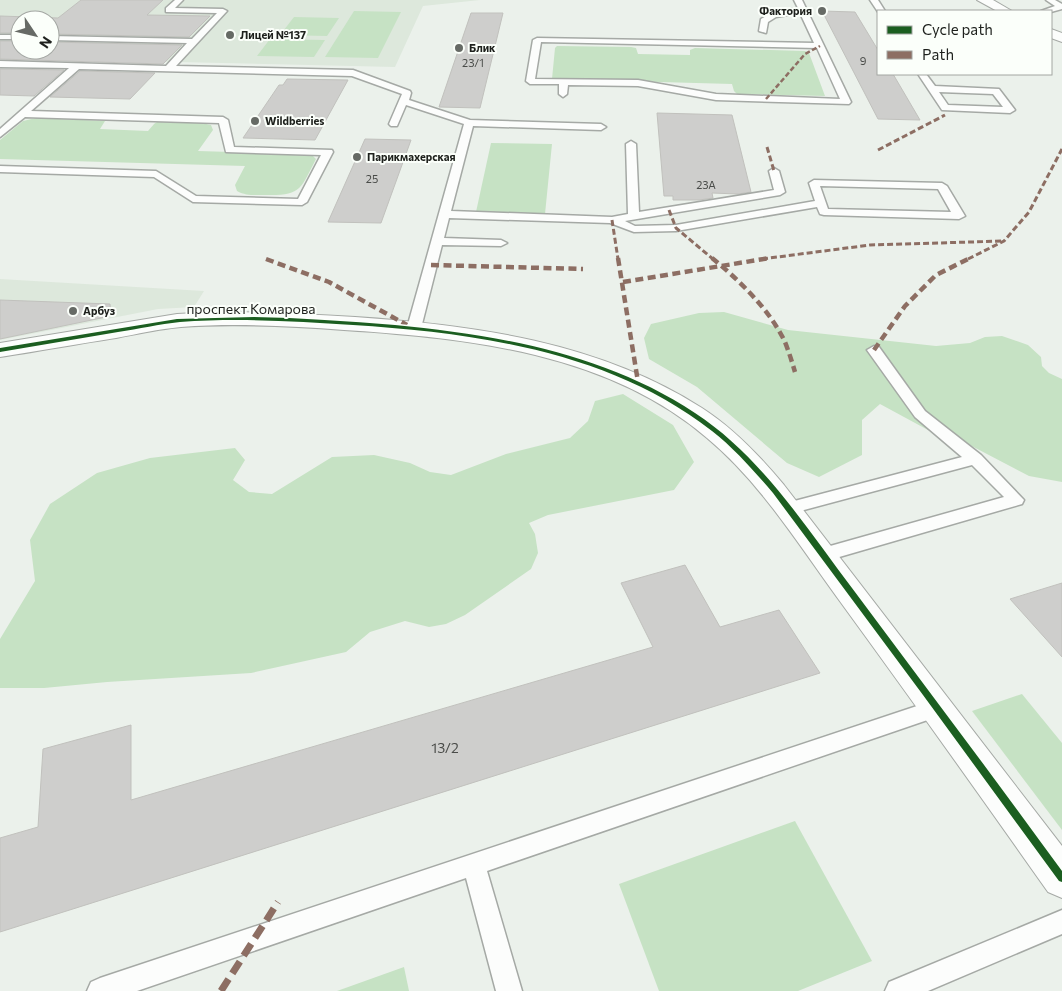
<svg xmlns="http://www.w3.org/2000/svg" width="1062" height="991" viewBox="0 0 1062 991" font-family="Commissioner,sans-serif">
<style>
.built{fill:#dde8dc;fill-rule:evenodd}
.green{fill:#c6e2c4}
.building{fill:#cececc;stroke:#c1c1bd}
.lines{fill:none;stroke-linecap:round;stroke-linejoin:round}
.service-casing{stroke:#a5a9a5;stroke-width:3}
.minor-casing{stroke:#a5a9a5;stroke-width:2}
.secondary-casing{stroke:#a5a9a5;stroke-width:2}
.service{fill:#fcfdfc;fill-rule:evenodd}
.minor{fill:#fcfdfc;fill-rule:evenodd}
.secondary{fill:#fcfdfc;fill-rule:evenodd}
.quiet-far3{stroke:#8d6e63;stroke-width:2.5;stroke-dasharray:5 2.5;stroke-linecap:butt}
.quiet-far2{stroke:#8d6e63;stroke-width:3;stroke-dasharray:6 3;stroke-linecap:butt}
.quiet-far1{stroke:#8d6e63;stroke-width:4.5;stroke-dasharray:8 4.5;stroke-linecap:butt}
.quiet{stroke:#8d6e63;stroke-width:7;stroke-dasharray:14 7;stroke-linecap:butt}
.cycleway-casing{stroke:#fbfffa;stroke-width:3}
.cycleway{fill:#1b5e20;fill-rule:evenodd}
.poi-dot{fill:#666a65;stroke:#fbfffa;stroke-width:2}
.labels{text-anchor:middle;stroke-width:4;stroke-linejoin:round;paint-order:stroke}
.far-poi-label{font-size:11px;font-weight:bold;fill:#1e211d;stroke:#fbfffa;text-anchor:start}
.number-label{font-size:11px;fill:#4a4c49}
.street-label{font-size:14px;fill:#1e211d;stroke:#fbfffa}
.near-number-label{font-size:14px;fill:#4a4c49}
</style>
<rect width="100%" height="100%" fill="#ebf1eb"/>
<g class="built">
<path d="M0,0h480l-57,6 -28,61 -395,-9zM20,20h30v30h-30z"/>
<path d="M0,279l204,12 -10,16 -36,2 -158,31z"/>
</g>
<g class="green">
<path d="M354,11l47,1 -23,46 -53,-1z"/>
<path d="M294,17l45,1 -12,18 -47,-1z"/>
<path d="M270,39l55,1 -11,17 -57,-1z"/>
<path d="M557,46l74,1 5,1 2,6 52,1v-5l5,-2 110,3 4,2 16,43 -88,-2 -3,-3 -2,-7 -180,-5 3,-31z"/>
<path d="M36,118l69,3 -5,8 48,2c3,-3 5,-7 9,-9 12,-4 41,0 54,3l2,5 -15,21 107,3 8,2 3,3c-16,31 -15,37 -52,36 -10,0 -18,1 -27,-4l-2,-6 10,-19 -245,-7v-19l23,-19z"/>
<path d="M491,143l61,1 -7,70 -69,-2z"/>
<path d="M724,312l64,18 148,16 34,-3 15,-6 17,-1 26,9 13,12 1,9 7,7 13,6v103l-33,-6 -65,-34 -36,-12 -48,-26 -18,16v35l-43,22 -32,-14 -90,-76 -48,-28 -5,-21 7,-14 48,-11z"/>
<path d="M623,394l50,31 21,37 -20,28 -126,25 -19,8 6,11 3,19 -7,16 -66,46 -19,9 -17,3 -24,-6 -35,11 -24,20 -95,21 -144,9 -63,6h-44v-49l35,-58 -5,-41 20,-36 47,-31 53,-15 85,-10 10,12 -12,20 16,12 23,2 60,-37 42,-2 36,8 20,9 21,3 55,-21 64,-16 18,-17 7,-20z"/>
<path d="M1022,694l40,49v87l-90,-119z"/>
<path d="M795,821l77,140 -74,30h-139l-40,-107z"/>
<path d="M404,967l5,24h-72z"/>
</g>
<g class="building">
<path d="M81,0h82l-16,15 63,1 -21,21 -139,-3v-14h-30v13h-20v-17l58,2z"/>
<path d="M822,11l33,1 23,38v24h15l27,46 -42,-1z"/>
<path d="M471,13h32l-23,95 -41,-1z"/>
<path d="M0,41h20v9h30v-8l132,3 -19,19 -163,-5z"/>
<path d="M0,69l64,1 -30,26 -34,-1z"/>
<path d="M80,71l75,2 -25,26 -80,-2z"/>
<path d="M287,79l61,1 -33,60 -72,-2 36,-53h4z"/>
<path d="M657,113l75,2 19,77 -13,2 -26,-1 1,5 -14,2h-26v-4h-9z"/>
<path d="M365,139l46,1 -30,83 -53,-1z"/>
<path d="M0,300l110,4 1,12 -111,23z"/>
<path d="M685,565l35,62 59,-17 41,63 -820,259v-94l38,-11 5,-78 88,-24v75l522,-153 -32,-64z"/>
<path d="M1062,583v74l-52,-58z"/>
</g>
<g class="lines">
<g class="service-casing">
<g id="service">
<path d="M175,0h8l-8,8 48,1 4,2 -51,55 177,4 57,21 1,2 -2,7 61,20 131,4 5,3 -5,3 -128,-4 -22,85 161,6 16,-3 -2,-70 5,-3 5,3 3,68 135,-22 -5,-19 5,-3 5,3 6,21 -5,3 -155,26 10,5 41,-1 139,-24 -6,-18 5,-3 128,3 5,3 18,30 -6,3 -135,-4 -4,-1 -3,-7 -141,24 -42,1 -24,-9 -161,-5 -5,20 57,2 6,3 -6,3 -59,-1 -21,83 -7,4 -5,-1 -2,-3 57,-204 -58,-19 -9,21h-6l-2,-2 13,-30 -50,-18 -273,-7 -48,42 192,6 5,3 6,27 98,3 1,2 -26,50 -5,3 -109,-3 -39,-25 -154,-5v-6l156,5 40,25 102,3 23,-44 -95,-3 -7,-29 -194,-6 -25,20v-8l69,-61 -69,-1v-6l166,5 21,-23 -137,-3v-4l142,3 25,-26 -51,-1v-4zM820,186l118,3 13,23 -123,-3z"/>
<path d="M794,0h8l49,102 -2,2 -133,-4 -78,-14 -70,-1 -1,9 -4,3 -4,-3v-10h-29l-4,-3 7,-41 4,-2 277,5 -14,-30 -24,4 -8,5 -2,11 -7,-2 2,-12 10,-6 27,-5zM541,42l276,6 23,51 -124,-5 -78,-14 -103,-1z"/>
<path d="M870,0h8l7,11 -7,1z"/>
<path d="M1046,0h9l7,4v5l-11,3 -10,-1 14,-5z"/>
<rect x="0" y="35" width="20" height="4"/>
<path d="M918,74h8l9,12 64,3 16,21 -5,3 -68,-3zM939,92l54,2 10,13 -55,-2z"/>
<path d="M874,346l5,1 46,64 56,44 43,45 -2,4 -200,58 -6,-2 -3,-5 3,-5 188,-53 -32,-32 -183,49 -6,-2 -2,-4 2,-4 179,-47 -47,-40 -48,-67z"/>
<path d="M938,699l7,3 3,6 -3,6 -458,157 35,120h-26l-30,-113 -329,113h-50l4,-9 9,-4z"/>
<path d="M1062,910v24l-134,57h-43l4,-9z"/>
</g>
</g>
<g class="minor-casing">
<path id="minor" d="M215,312c47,0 93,2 140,5 119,8 244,25 347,91 31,20 58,48 82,77l278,361v52l-14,-6c-69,-98 -139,-196 -209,-292 -41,-56 -78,-117 -132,-162 -99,-85 -238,-100 -363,-108 -54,-4 -109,-7 -163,-3 -22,2 -44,7 -65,11 -39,6 -77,13 -116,19v-14l177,-29z"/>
</g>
<g class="secondary-casing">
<g id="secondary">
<path d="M977,0h16l19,11h-15z"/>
<path d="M1051,29l11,4v9l-11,-4z"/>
</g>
</g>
<use href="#service" class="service"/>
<use href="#minor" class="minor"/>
<use href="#secondary" class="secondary"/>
<path class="quiet-far3" d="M766,99l39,-45 15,-8"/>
<g class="quiet-far2">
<path d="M767,147l7,24"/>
<path d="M878,150l67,-35"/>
<path d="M669,210l7,18 37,31"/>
<path d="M612,220l6,39"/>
<path d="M762,259l108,-14 134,-4"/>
<path d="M968,259l36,-18 25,-29 33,-63"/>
</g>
<g class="quiet-far1">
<path d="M618,258l20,124"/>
<path d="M712,258c27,22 58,52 73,84 4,10 7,20 10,30"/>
<path d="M266,259l63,23 78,43"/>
<path d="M431,265l152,4"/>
<path d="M623,282l147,-24"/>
<path d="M874,350l31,-44 31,-31 34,-17"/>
</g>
<path class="quiet" d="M221,991l57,-89"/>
<g class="cycleway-casing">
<path id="cycleway" d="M254,317c47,1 94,4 141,8 104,10 211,29 300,88 66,43 110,113 157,175 70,94 141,188 210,283v11l-3,-1 -136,-186 -150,-202c-19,-22 -38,-44 -61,-62 -101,-79 -234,-98 -359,-106 -58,-4 -116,-7 -173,-3 -21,2 -41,7 -62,10 -39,7 -79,13 -118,20v-4l177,-29 38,-1z"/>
</g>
<use href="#cycleway" class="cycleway"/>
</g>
<g class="poi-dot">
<circle cx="822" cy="11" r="5"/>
<circle cx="230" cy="35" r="5"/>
<circle cx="459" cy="48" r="5"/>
<circle cx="255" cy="121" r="5"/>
<circle cx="357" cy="157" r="5"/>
<circle cx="73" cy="311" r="5"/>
</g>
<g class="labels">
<g class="far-poi-label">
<text x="812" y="15" text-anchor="end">Фактория</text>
<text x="240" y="39">Лицей №137</text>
<text x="469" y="52">Блик</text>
<text x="265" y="125">Wildberries</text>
<text x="367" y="161">Парикмахерская</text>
<text x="83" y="315">Арбуз</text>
</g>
<g class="number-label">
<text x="863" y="65">9</text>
<text x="473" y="67">23/1</text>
<text x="372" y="183">25</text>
<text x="706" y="189">23А</text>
</g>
<g class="street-label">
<text x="251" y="314">проспект Комарова</text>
</g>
<g class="near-number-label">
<text x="445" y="753">13/2</text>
</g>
</g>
<rect x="877" y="10" width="175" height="65" fill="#fbfffa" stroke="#a3a6a2"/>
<rect x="887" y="26" width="25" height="8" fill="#1b5e20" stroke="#a3a6a2"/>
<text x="922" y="35" font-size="15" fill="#1e211d">Cycle path</text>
<rect x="887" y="51" width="25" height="8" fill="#8d6e63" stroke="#a3a6a2"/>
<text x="922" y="60" font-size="15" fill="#1e211d">Path</text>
<g transform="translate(35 35) rotate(125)"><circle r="24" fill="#fbfffa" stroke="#a3a6a2"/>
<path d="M0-4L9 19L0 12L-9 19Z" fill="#666a65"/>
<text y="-8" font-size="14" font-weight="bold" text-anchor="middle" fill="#1e211d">N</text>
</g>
</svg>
